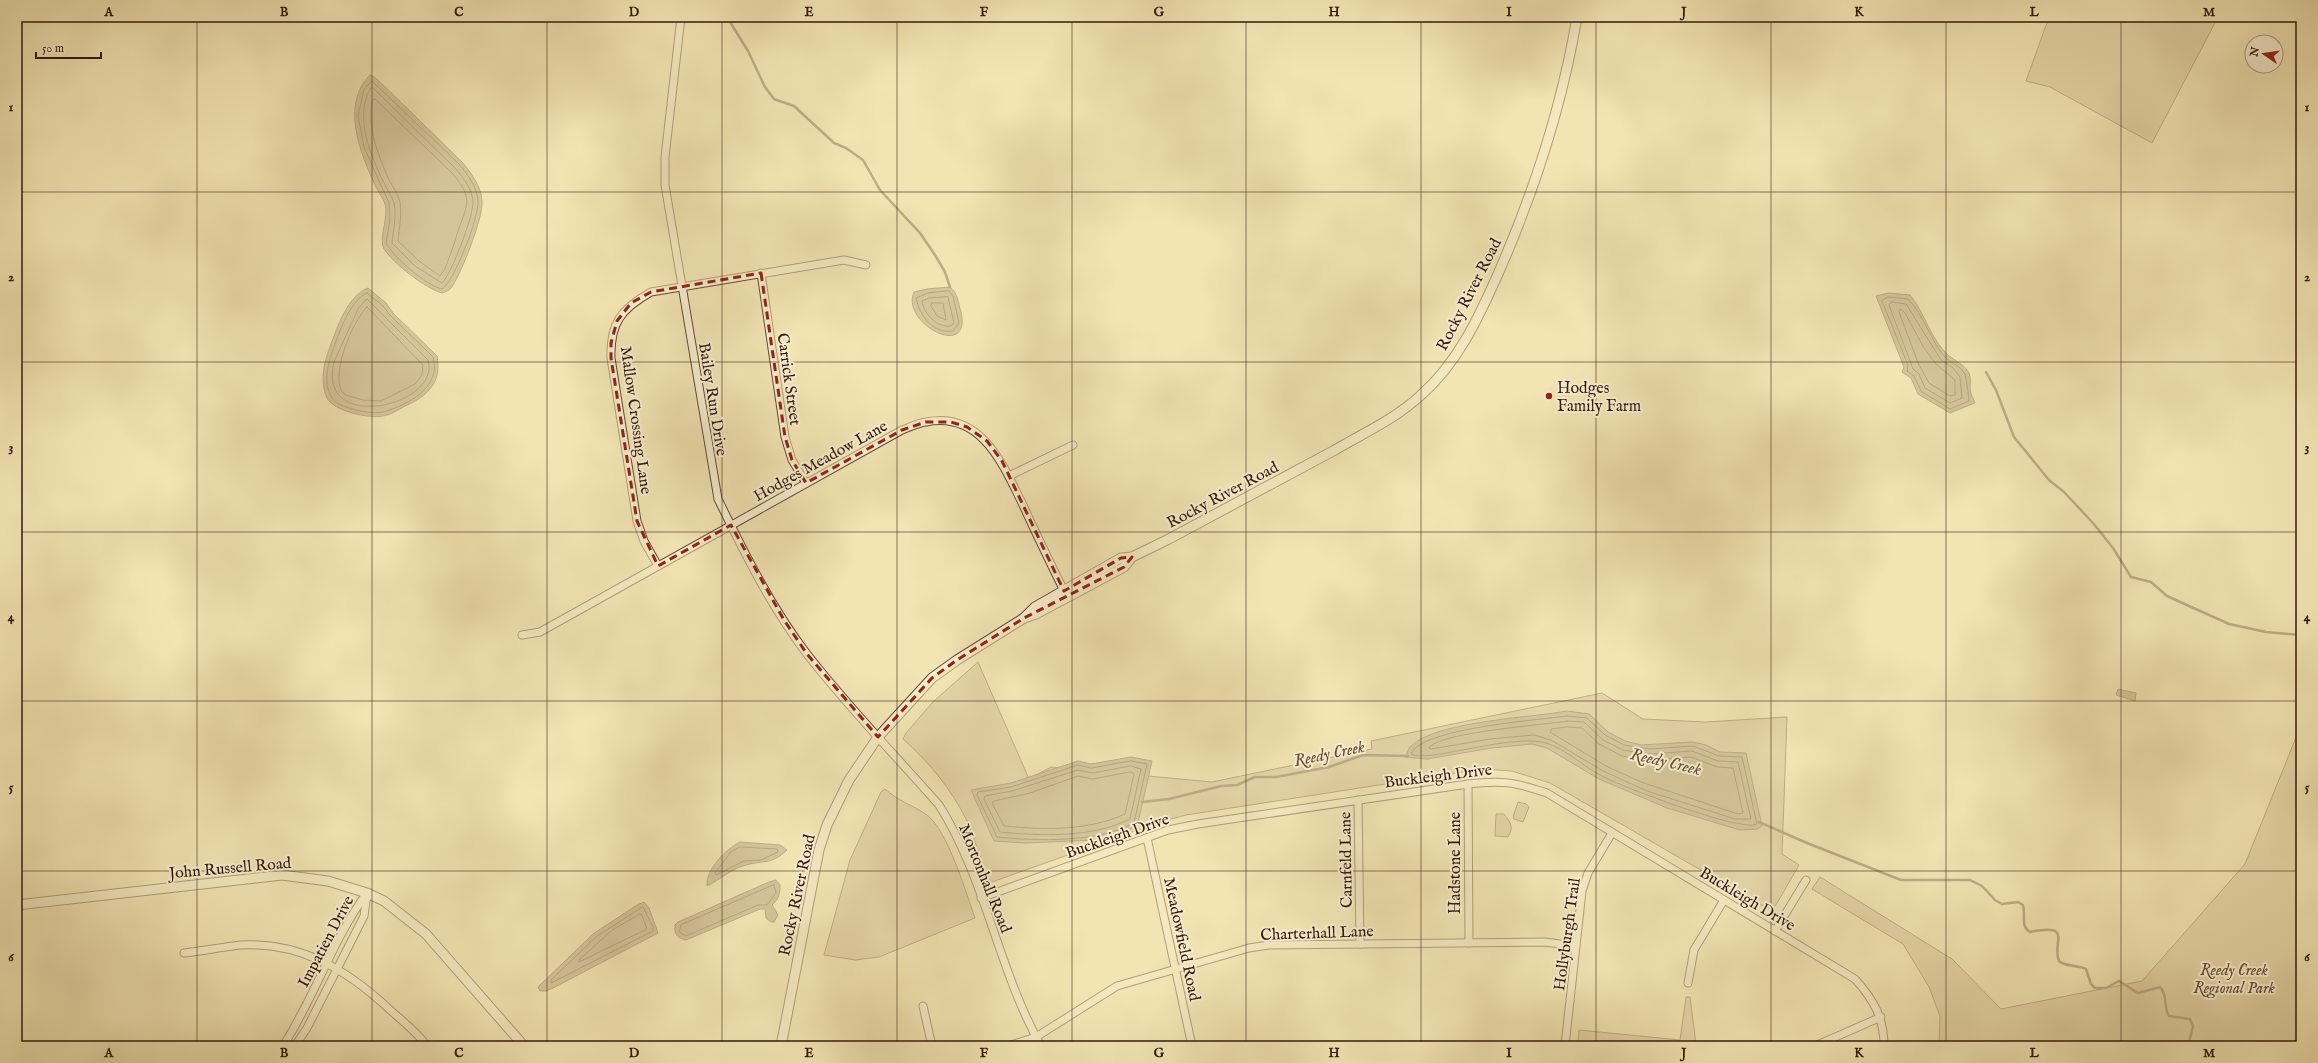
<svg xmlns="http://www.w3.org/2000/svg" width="2318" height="1063" viewBox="0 0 2318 1063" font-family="'IM FELL English',serif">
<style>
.green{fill:#d2c197;stroke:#836c52}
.water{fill:#b19f7a;stroke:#7f694e}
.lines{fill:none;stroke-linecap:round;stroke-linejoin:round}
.shore{stroke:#725c43;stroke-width:1}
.stream{stroke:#7f694e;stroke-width:2.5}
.minor-casing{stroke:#644b36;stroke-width:9}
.tertiary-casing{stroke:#644b36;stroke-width:11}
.minor{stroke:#f7edce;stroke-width:7}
.tertiary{stroke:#f7edce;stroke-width:9}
.marked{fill:none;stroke:#8f2418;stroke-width:3;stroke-dasharray:8 5;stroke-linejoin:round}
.grid{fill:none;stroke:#34180c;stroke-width:1;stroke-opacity:0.55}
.poi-dot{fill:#8f2418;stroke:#f7edce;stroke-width:1.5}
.labels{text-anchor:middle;stroke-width:4;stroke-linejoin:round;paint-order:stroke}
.street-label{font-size:16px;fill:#34180c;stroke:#f7edce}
.poi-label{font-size:16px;fill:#34180c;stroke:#f7edce;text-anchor:start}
.park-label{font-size:16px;font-style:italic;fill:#634b36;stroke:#f7edce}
.water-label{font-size:17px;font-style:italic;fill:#664e38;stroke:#f7edce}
.neatline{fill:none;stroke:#34180c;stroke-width:1.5}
.grid-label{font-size:13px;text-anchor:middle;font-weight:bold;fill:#34180c}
</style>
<rect width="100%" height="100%" fill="#f2e4b3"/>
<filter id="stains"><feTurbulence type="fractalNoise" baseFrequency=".005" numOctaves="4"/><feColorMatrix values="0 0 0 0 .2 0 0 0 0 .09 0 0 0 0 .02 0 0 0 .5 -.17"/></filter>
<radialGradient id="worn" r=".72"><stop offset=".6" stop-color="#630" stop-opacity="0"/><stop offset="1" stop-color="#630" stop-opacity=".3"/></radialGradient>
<g class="green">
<path d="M2049,17h169l-66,126 -102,-56 -24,-6z"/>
<path d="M978,662l51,117 22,-12 161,15 160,-33 -1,-8 231,-48 41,26 63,3 81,-5 -5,137 17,11 -23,40 -5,3 -6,-1 -215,-124 -38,-12 -30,-2 -296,46 -26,7 -168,60 -4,-3c-7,-19 -13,-39 -21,-58 -15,-31 -38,-59 -64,-82l3,-6 27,-31z"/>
<path d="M2301,725v321h-362l1,-30 -11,-29 -26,-43 -91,-55 8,-12 132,82 49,50 141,-28 103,-117z"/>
<path d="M885,789c13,12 28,16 42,26 21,16 39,78 48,103l-96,39 -24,3 -31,-5 26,-95 31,-68z"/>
<path d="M1518,802l8,2 3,3 -6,15 -9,-3 -1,-2z"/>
<path d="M1496,814h8c7,9 10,13 4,23l-13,-1z"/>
<path d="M1686,997h4l6,47 20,-3v5h-118l-20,-2 1,-14 101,10z"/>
</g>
<g class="water">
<path d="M370,75l7,4 85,83c9,11 20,25 20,40 1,16 -22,76 -32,87 -2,2 -5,3 -8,4 -17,-5 -48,-29 -58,-44 -6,-10 5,-31 1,-45 -2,-6 -6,-11 -9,-17 -15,-32 -36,-82 -6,-112z"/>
<path d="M950,287c8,7 8,15 11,25 11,49 -61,11 -47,-20l13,-3z"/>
<path d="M368,288l18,15 7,10 44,43c5,26 -9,40 -32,50 -7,4 -15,9 -22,10 -13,3 -50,-5 -56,-18 -9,-21 -1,-41 7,-62 6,-16 16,-41 34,-48z"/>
<path d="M1888,293l22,2c15,18 21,45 38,60 7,6 16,9 21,18 2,6 1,9 1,15 0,5 3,10 5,15l-25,10 -32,-19 -7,-16 -9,-6 2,-5 -28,-71z"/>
<path d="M2118,689l18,4 -1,8 -19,-6z"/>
<path d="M1567,711l22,3 19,18 17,9 16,4 52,-3 13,3 14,7 26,1 16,73 -5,3 -17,1 -73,-22 -68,-29 -52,-31 -15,-4 -40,4 -65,11 -22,-2c2,-3 3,-8 6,-11 26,-25 119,-28 156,-35z"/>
<path d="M1131,757l21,4 -15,66 -42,13 -69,3 -32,-2 -23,-51 40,-7 67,-22 13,3z"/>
<path d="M740,842l40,3 7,5c-16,15 -23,10 -41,15 -13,3 -27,15 -39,21 -1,-17 18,-36 33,-44z"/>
<path d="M776,880l4,5c0,9 -1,14 -8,20l6,10 -4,7h-3l-5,-4 -1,-9h-5l-74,31c-9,-2 -12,-6 -11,-15l3,-3 91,-40z"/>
<path d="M644,902l5,6 9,25 -105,55 -7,3h-6l-2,-4 55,-53 44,-29z"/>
</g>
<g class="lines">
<g class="shore">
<path d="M372,81l87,83c9,11 19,24 19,38 1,15 -24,80 -36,87 -15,-3 -49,-32 -56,-46l4,-24 -1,-16 -25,-56 -6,-31 6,-26z"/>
<path d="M373,88l82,80c8,9 18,22 18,35 0,14 -22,72 -31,80l-27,-17 -23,-23c1,-14 5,-26 2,-40 -2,-7 -7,-13 -10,-20 -13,-27 -30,-64 -14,-94z"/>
<path d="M375,99l76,73c24,27 16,32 6,62 -3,12 -8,23 -12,35l-5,7 -21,-15 -21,-20c1,-13 4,-25 2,-39 -2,-8 -7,-15 -11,-22 -11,-26 -22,-51 -17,-79z"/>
<path d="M949,291l4,5 6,27 -6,8c-20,3 -33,-15 -37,-33l12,-5z"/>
<path d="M367,293l16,13 7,9 43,42c9,30 -25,48 -50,55 -11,3 -45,-4 -51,-14 -11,-17 -2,-40 4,-57 6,-15 15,-41 31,-48z"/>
<path d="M948,297l6,26 -3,3c-14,2 -27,-12 -29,-25l7,-3z"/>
<path d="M1888,297l20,2c16,16 22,40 36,57 6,7 16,9 21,18 1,3 4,24 4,27l-19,8 -29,-18 -7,-15 -7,-5 1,-6 -26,-64z"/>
<path d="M367,299l61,61c14,46 -112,75 -94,2l24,-53z"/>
<path d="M1892,302l14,2 35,56 12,8 7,9 2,21 -12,5 -25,-15 -6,-14 -6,-5 -24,-64z"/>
<path d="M932,303h11l3,17 -9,-4 -6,-10z"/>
<path d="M367,307l56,58 -1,10 -7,9 -34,17 -18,-1 -18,-5c-18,-15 8,-75 22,-88z"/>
<path d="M1901,309l4,4 19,35 12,16 19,16v15l-5,1 -21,-13 -10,-18 -20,-53z"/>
<path d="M1567,716l20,2 18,17 19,10 26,4 43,-3 26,10 23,1 15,67c-17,8 -135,-37 -157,-49 -17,-9 -32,-24 -51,-31 -33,-13 -122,20 -138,10 10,-26 129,-34 156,-38z"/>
<path d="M1567,721l17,1 19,18 20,10 27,4 42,-3 26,10 20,1 13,57h-16l-88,-28 -44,-20 -52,-31 -17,-5 -44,4 -59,10 -2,-1c10,-16 116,-23 138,-27z"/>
<path d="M1567,727l15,1 17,16 23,12 28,4 41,-3 26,10 16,1 10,45 -5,1 -97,-32 -35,-16 -56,-34 2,-3z"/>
<path d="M1131,761l16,3 -13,59c-36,20 -97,18 -137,14l-20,-42 1,-3 33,-5 67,-22 13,3z"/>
<path d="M1131,766l10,3 -11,50c-38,19 -88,17 -130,13l-16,-33 1,-3 27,-5 66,-21 14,3z"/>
<path d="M1131,772l3,2 -9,40c-37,17 -81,16 -121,12l-12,-23 2,-2 36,-8 48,-17 14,3z"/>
<path d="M740,847l37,2 1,3 -17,8 -17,1 -28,14 -1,-2 16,-21z"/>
<path d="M774,885l2,8 -9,12h-9l-72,31 -7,-4 2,-7z"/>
<path d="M643,907l10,20v4l-102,52v-3l45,-43z"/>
<path d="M640,914l2,1 5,14 -68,33v-2l32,-29z"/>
</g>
<g class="stream">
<path d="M727,17l21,34 17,36 9,12 20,7 40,37 12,5 17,12 17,30 40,43 15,22 10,17 5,15"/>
<path d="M1986,372l10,18 18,47 35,43 15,12 29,31 20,25 18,29 20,5 16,14 62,28 37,8 35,3"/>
<path d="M1142,802l27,-3 52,-13 16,-1 18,-8h21l53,-10 34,-12 45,1"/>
<path d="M1759,822l48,21 94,37h69l12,6 13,14 7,4 16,-2 5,3c3,11 -3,21 7,27 45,-9 21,11 29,29 7,6 19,4 27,8l5,15 4,4h11l13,-7 19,12 22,-6c8,8 3,20 9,29l21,3 3,7 -5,20"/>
</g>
<g class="minor-casing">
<g id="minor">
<path d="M681,17l-16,140v28l53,314c26,53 53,108 89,155 41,53 88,101 132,151 47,74 59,165 102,241"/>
<path d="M761,273l24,164 7,23 14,23"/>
<path d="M1009,476l64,-31"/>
<path d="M658,566l-14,-25 -7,-20 -26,-163c-1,-35 10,-49 40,-66l193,-32 22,5"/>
<path d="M522,635l18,-3 362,-202c8,-3 16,-7 24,-8 56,-11 77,43 97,83 13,29 27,57 41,86"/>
<path d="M1468,784l1,159"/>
<path d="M1358,800l2,144"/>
<path d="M1147,838l45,208"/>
<path d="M981,898l187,-68 30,-6 270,-40c33,-4 47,-2 79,9l308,186c19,21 29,39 29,67"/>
<path d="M1775,931l31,-51"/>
<path d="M184,953c19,-2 38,-6 57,-8 59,-3 105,24 147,63 13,12 29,24 39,38"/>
<path d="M1688,983l6,-33 30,-50"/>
<path d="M923,1006l9,40"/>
<path d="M283,1046c32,-49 49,-106 84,-153"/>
<path d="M295,1046l12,-18 57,-112 3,-22"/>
<path d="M1008,1046l28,-9 81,-51 132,-38 20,-3 276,-3 31,4"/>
<path d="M1565,1046l17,-155 6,-18 24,-40"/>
<path d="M1815,1046l66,-29"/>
</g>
</g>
<g class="tertiary-casing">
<g id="tertiary">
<path d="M1024,618l11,-11 86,-49 11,-1 35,-17c55,-30 111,-59 166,-89 29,-17 62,-32 87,-55 37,-32 58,-77 78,-122 36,-82 64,-168 79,-257"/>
<path d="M17,905l265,-30 46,6 39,12 17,8 42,33 98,112"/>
<path d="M781,1046l38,-196 8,-25 22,-45 29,-43 54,-59 25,-18 67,-42 12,-4 88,-47 8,-10"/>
</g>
</g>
<use href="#minor" class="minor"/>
<use href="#tertiary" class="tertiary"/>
</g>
<path d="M0 0H2318V1063H0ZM761,273l24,164 7,23 14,23 96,-53 24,-8h25l16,5 20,14 15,20 62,130 57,-33 11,-1 -8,10 -100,51 -67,42 -25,18 -54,59 -71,-83 -23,-34 -53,-95 -73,41 -21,-45 -26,-163v-15l6,-22 14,-18 20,-11z" fill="#f2e4b3" fill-opacity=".55" fill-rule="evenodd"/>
<path class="marked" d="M761,273l24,164 7,23 14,23 96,-53 24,-8h25l16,5 20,14 15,20 62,130 57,-33 11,-1 -8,10 -100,51 -67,42 -25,18 -54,59 -71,-83 -23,-34 -53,-95 -73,41 -21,-45 -26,-163v-15l6,-22 14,-18 20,-11z"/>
<path class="grid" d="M197,17v1029M372,17v1029M547,17v1029M722,17v1029M897,17v1029M1072,17v1029M1246,17v1029M1421,17v1029M1596,17v1029M1771,17v1029M1946,17v1029M2121,17v1029M17,192h2284M17,362h2284M17,532h2284M17,701h2284M17,871h2284"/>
<circle class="poi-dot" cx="1549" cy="396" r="4"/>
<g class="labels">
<g class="street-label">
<text transform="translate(1468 294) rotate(-63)" y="6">Rocky River Road</text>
<text transform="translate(790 379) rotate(82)" y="6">Carrick Street</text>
<text transform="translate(714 399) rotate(81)" y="6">Bailey Run Drive</text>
<text transform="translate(637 420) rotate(82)" y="6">Mallow Crossing Lane</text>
<text transform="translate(820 460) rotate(-29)" y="6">Hodges Meadow Lane</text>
<text transform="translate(1222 494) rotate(-28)" y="6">Rocky River Road</text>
<text transform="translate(1438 775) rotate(-7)" y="6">Buckleigh Drive</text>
<text transform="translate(1117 835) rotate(-19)" y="6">Buckleigh Drive</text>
<text transform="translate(1345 860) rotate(-91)" y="6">Carnfeld Lane</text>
<text transform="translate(1454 863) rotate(-90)" y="6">Hadstone Lane</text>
<text transform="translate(230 867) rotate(-5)" y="6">John Russell Road</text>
<text transform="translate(986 878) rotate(68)" y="6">Mortonhall Road</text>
<text transform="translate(796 895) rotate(-78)" y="6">Rocky River Road</text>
<text transform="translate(1748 898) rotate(31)" y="6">Buckleigh Drive</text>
<text transform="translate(1317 932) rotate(-2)" y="6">Charterhall Lane</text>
<text transform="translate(1566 934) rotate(-82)" y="6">Hollyburgh Trail</text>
<text transform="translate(1183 939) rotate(78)" y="6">Meadowfield Road</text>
<text transform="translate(325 941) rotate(-62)" y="6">Impatien Drive</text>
</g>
<g class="poi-label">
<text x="1557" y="393">Hodges<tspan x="1557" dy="18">Family Farm</tspan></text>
</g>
<g class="park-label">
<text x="2234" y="975">Reedy Creek<tspan x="2234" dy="18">Regional Park</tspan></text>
</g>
<g class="water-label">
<text transform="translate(1329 753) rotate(-12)" y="6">Reedy Creek</text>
<text transform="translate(1666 761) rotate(13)" y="6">Reedy Creek</text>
</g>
</g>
<rect width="2318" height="1063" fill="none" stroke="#f2e4b3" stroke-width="44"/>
<g transform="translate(2264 54) rotate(283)"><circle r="19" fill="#f7edce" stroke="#a99880"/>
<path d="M0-3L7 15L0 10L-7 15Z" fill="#8f2418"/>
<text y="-6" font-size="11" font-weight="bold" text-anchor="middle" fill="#34180c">N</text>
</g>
<path d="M36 52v6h65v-6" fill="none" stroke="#34180c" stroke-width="2"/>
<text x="42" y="52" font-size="12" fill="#34180c" stroke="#f7edce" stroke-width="3" paint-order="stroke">50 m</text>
<rect x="22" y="22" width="2274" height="1019" class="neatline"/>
<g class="grid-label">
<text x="109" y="16">A</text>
<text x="284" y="16">B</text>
<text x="459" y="16">C</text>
<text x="634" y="16">D</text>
<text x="809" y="16">E</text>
<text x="984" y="16">F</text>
<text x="1159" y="16">G</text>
<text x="1334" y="16">H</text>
<text x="1509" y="16">I</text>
<text x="1684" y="16">J</text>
<text x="1859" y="16">K</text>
<text x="2034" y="16">L</text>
<text x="2209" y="16">M</text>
<text x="11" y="111">1</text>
<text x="2307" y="111">1</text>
<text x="11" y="281">2</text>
<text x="2307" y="281">2</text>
<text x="11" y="451">3</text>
<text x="2307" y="451">3</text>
<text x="11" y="621">4</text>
<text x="2307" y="621">4</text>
<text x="11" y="791">5</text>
<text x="2307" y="791">5</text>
<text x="11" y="961">6</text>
<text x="2307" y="961">6</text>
<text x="109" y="1057">A</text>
<text x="284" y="1057">B</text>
<text x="459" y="1057">C</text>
<text x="634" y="1057">D</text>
<text x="809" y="1057">E</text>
<text x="984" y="1057">F</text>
<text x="1159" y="1057">G</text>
<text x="1334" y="1057">H</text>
<text x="1509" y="1057">I</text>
<text x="1684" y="1057">J</text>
<text x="1859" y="1057">K</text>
<text x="2034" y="1057">L</text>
<text x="2209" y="1057">M</text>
</g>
<rect width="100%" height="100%" filter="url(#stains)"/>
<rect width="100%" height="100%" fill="url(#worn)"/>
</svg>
